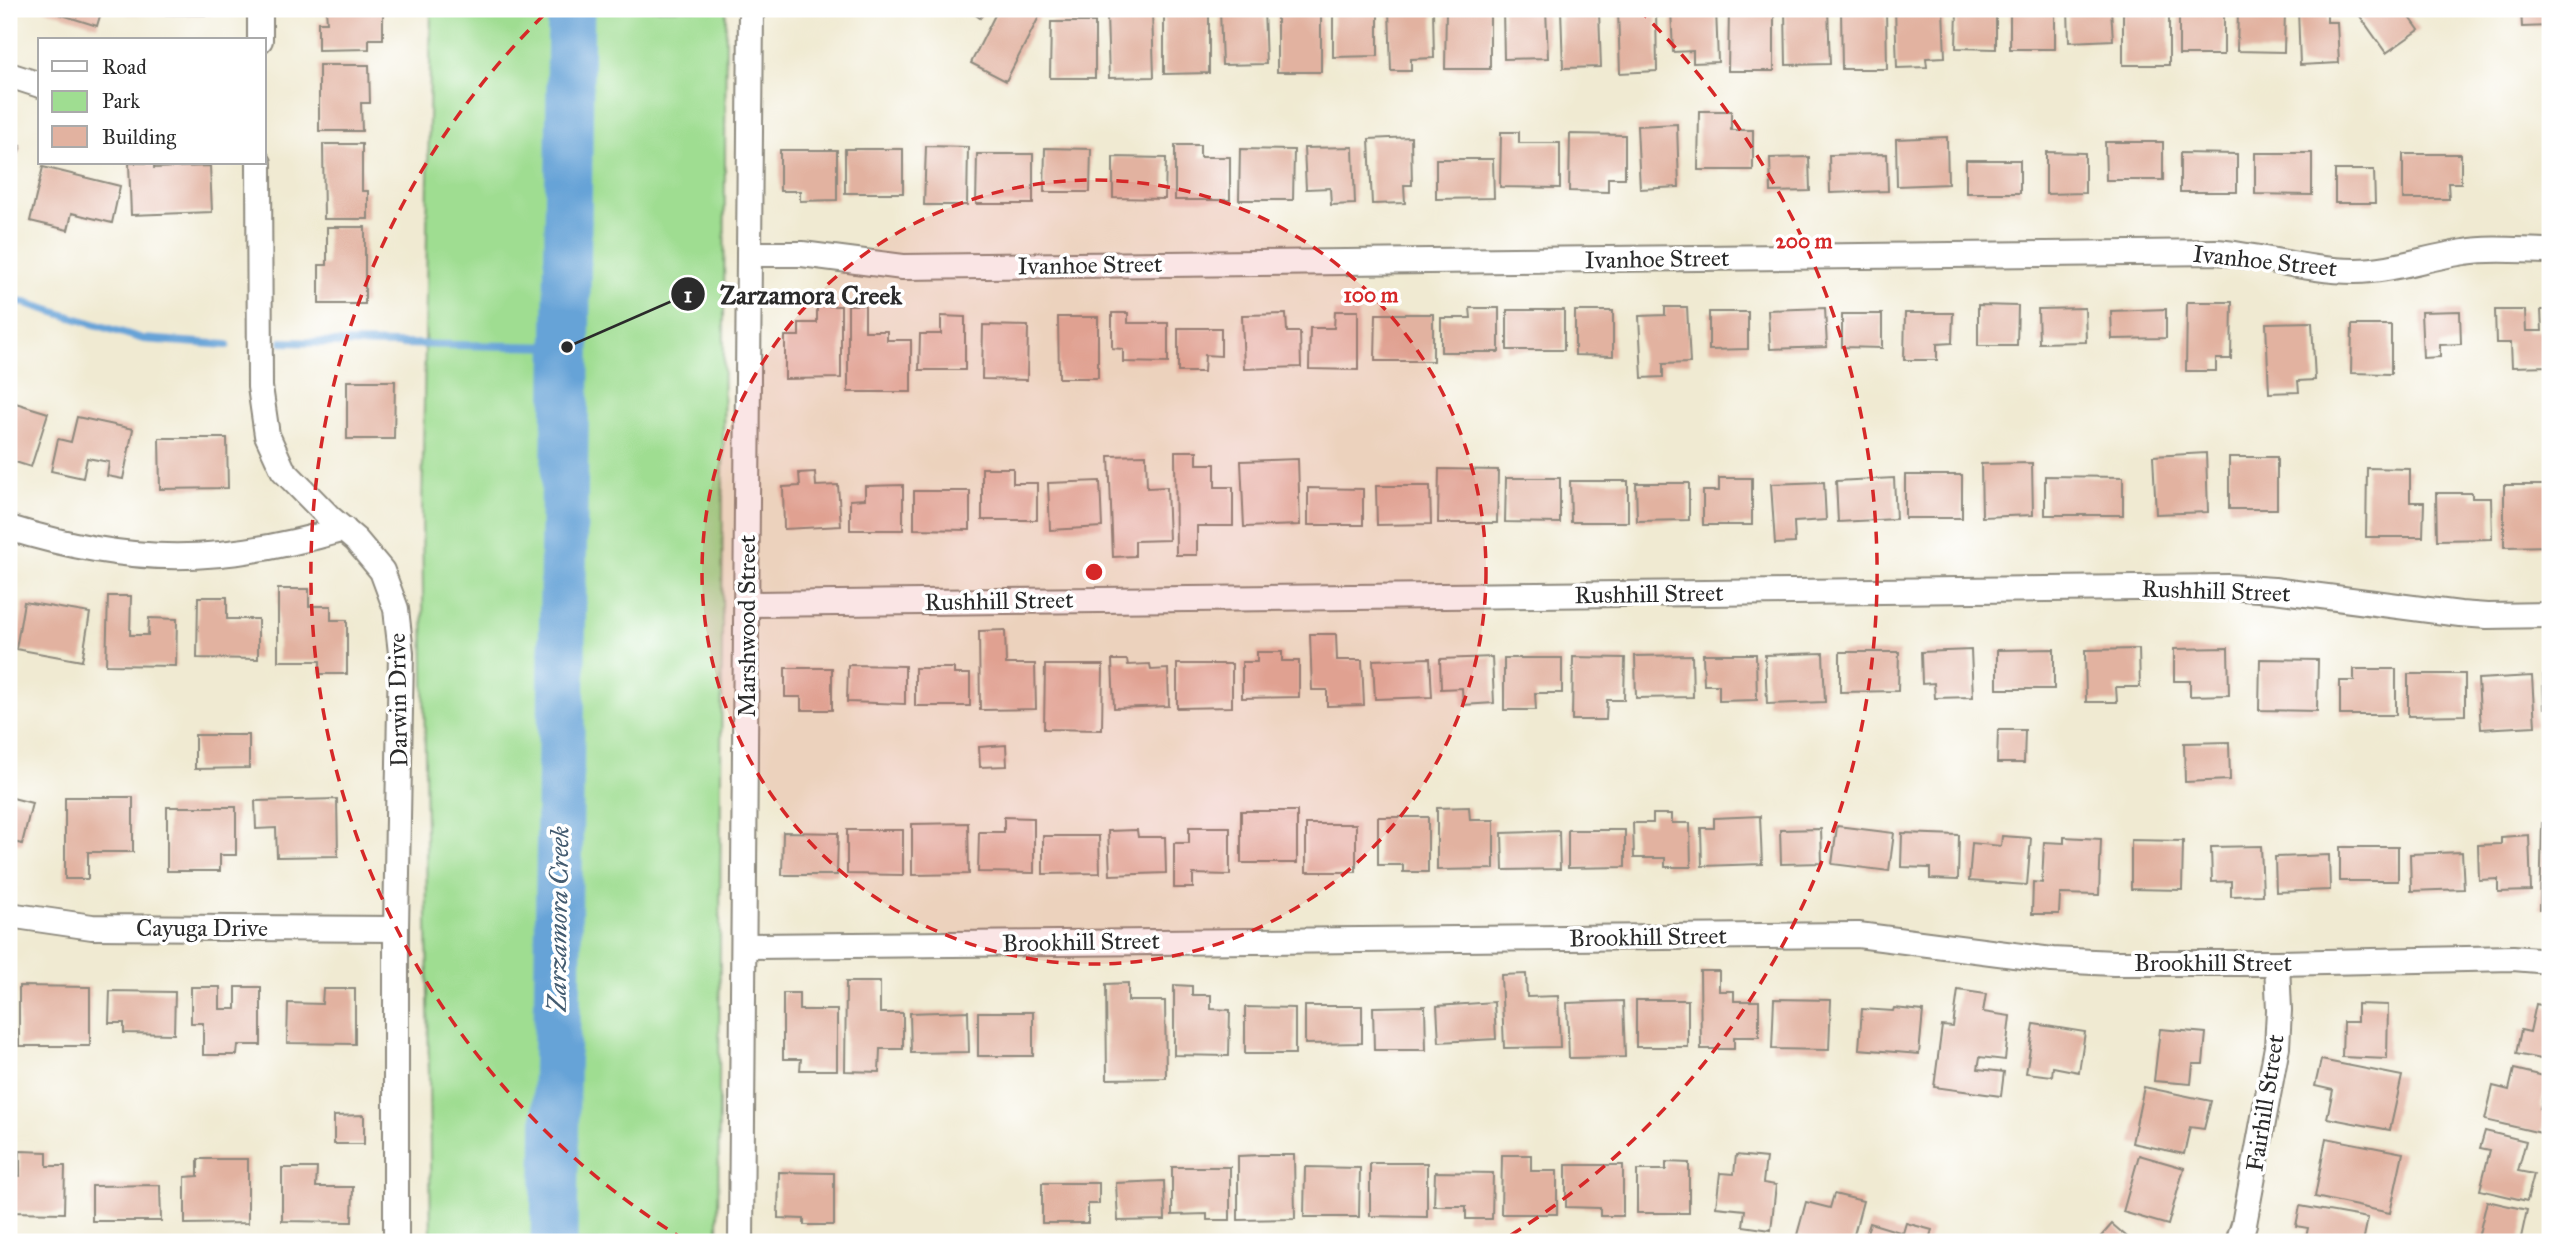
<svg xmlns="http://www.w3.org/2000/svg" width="2559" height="1251" viewBox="0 0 2559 1251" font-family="'IM FELL Great Primer',serif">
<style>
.green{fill:#9fdd91;stroke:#65845e;stroke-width:2}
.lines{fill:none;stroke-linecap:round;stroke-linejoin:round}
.stream{stroke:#66a3d7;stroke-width:8}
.river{stroke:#66a3d7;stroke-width:47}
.building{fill:#e2b2a0}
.street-casing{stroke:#8e8a7e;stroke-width:28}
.street{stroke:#fff;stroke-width:24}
.ring{fill:none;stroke:#d62828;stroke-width:3.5;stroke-dasharray:12 9}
.labels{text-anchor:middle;stroke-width:7;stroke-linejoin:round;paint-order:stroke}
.street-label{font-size:24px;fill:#2b2b2b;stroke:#fff}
.water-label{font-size:26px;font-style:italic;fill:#435b70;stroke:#fff}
.centre{fill:#d62828;stroke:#fff;stroke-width:3.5}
.ring-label{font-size:21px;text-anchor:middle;font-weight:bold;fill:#d62828;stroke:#fff;stroke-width:7;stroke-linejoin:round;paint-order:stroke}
.leader{fill:none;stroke:#2b2b2b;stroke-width:2.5}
.callout-dot{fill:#2b2b2b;stroke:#fff;stroke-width:2.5}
.mark-label{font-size:21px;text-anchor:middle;font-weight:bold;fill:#fff}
.callout-label{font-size:26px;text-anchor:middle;font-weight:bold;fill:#2b2b2b;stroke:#fff;stroke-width:7;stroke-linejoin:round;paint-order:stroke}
</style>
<rect width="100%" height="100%" fill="#fff"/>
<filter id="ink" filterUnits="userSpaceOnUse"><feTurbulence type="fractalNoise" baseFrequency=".0143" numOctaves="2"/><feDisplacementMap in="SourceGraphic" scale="14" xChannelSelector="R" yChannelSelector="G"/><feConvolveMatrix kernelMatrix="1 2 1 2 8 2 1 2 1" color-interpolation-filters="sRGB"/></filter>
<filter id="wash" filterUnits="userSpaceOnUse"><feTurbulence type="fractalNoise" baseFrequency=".00686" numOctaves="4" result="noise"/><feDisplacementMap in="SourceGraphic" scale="28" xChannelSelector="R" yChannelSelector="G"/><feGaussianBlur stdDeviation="1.57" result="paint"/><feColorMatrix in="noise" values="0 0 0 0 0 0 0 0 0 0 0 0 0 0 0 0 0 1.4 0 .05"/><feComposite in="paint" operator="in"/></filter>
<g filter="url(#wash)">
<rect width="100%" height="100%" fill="#f0ead2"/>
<path class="green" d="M431,9h295l-8,1233h-287l-9,-729z"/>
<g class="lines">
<g class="stream">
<path d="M9,298l134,41 84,6"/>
<path d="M282,342l285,5"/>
</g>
<path class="river" d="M554,1242l17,-1233"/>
</g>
<g id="blocks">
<g class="building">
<path d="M43,9h59l-5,17z"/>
<path d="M127,9h85v6l-85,-1z"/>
<path d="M326,9h57v30h-14v10l-51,1v-28h9z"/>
<path d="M968,9h19l-7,9z"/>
<path d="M998,9l14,4 2,-4h29l-37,72 -35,-18z"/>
<path d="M1123,9h29l2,68 -45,1 -2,-63 16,-1z"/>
<path d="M1164,9h45v64l-45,1z"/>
<path d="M1220,9h44l2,55 -44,1z"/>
<rect x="1277" y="9" width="44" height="63"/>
<path d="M1333,9h45v47l-45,1z"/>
<path d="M1389,9h44l1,49 -23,1v12h-20z"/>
<path d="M1446,9h44v60h-45z"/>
<path d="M1503,9h43l2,49 -44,1z"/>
<path d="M1561,9h28v3l10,-1 2,56 -38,1z"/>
<path d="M1618,9h38l1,62 -37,2z"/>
<path d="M1671,9h45l2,53 -25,1v-12l-20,1z"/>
<path d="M1729,9h45v62h-46z"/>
<path d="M1785,9h43l2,55 -44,1z"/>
<path d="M1841,9h45l1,60h-45z"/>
<path d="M1895,9h48l2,48 -19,1 1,9 -30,1z"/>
<path d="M1957,9h39v40l-40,-1z"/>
<rect x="2010" y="9" width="45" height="40"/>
<path d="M2068,9h43l2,31 -44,2z"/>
<rect x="2123" y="9" width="46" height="56"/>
<rect x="2179" y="9" width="45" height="46"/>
<path d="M2254,9h31l-1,43 -47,-1 1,-39h16z"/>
<path d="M2298,9h29v13h10l2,41 -39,2z"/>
<path d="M2355,9h49l15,21 -33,23z"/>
<path d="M2521,9h29v17l-28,1z"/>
<path d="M1051,22h44v56h-45z"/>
<path d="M319,65h50l1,38h-9l1,28h-43z"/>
<path d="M1699,111h32v19h22v40h-55z"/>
<path d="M1677,124l2,63 -39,2 -3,-63z"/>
<path d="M1501,132h18v11h41v45l-60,-1z"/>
<path d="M1570,134l55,1v43h-17v14l-39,-1z"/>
<path d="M1411,137l1,48h-8l1,18 -33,1 -3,-65z"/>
<path d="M1947,137l1,47 -51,2 -1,-47z"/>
<path d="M9,142l12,4 -12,34z"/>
<path d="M2105,142h58v38h-57z"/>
<path d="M323,144h39v47h6v28h-44z"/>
<path d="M1175,145h25v12h30v43h-55z"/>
<path d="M926,146l42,1 -1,58h-43z"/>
<path d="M1353,147l2,57 -24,1 -1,-17 -24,1 -2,-41z"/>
<path d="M1045,148l46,1 -1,43h-46z"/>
<rect x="845" y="149" width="58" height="44"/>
<path d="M1240,149l54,1 -1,50h-54z"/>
<path d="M780,150h57v50l-37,1v-10h-20z"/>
<path d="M2046,152l39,1v40l-39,1z"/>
<path d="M2180,153l57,1v38h-57z"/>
<path d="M2255,153h57v42l-57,-1z"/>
<path d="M977,154h56v50h-57z"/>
<path d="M1887,154l1,37 -58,2 -1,-38z"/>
<path d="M2403,154h58v29h-13l1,16h-46z"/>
<path d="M1113,157l53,1 -1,41 -52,-1z"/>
<path d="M1809,157l1,34 -39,1 -1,-34z"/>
<path d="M1436,159h57l1,39 -58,1z"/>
<rect x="1966" y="160" width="54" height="33"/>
<path d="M129,163h25v5l56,-2 2,46 -81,3z"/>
<path d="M43,167l77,19 -8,37 -40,-10 -4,17 -38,-9z"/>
<path d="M2335,170h39l1,33h-40z"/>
<path d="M327,227h38v77h-46v-39h8z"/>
<path d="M2187,302h45l-1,57h-15v12h-30z"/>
<path d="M848,305h17v26h22v9h24v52h-63z"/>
<path d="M1978,305l40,1 -1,40h-39z"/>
<path d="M817,306h24v72l-56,1v-43h14v-13h18z"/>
<path d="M1665,307h22l3,56 -27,1v13l-21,1 -3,-62 26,-1z"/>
<path d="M1470,308h29v44h-58v-34h30z"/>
<path d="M1825,308l2,39 -57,2 -2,-39z"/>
<path d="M2085,308l1,34 -47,1 -1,-34z"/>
<path d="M2166,309v29l-54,1 -1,-28z"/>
<rect x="1507" y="310" width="57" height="40"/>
<path d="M2495,310h30l1,21h16l-1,-21h9v56l-38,1 -1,-24h-15z"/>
<path d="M1335,311h23v59l-49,-1 1,-41h24z"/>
<path d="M1575,311h38v45l-38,-1z"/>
<path d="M2460,311l1,33 -21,1v12l-17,1 -2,-46z"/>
<path d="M1709,312h39v37l-39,1z"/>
<path d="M1112,313h16v10h40v40l-45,-1v-13l-11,-1z"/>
<path d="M1905,313h48l-1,30 -15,1v16h-33z"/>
<path d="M1286,314l1,18h13l1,35 -57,2 -2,-54z"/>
<path d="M1376,314h57v47h-58z"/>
<path d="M1842,314h40v34l-40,-1z"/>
<path d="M941,316l24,1v53h-46l1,-36h21z"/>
<path d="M1058,317h40v61h-39z"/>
<path d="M2312,322l3,58 -17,1 1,11 -30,1 -3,-70z"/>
<path d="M983,325l45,1 -1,54 -45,-1z"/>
<path d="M2352,325h39v49l-40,-1z"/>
<path d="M1178,328h43v28l-16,-1 -1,17h-26z"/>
<path d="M347,381h48l-1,58h-47z"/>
<path d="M9,401l39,12 -17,54 -22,-7z"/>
<path d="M77,417l56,12 -10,50 -16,-3 2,-14 -22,-4 -4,20 -32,-7 7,-32 13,3z"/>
<path d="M159,438h68l1,50 -68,1z"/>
<path d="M1175,451h22v13h18v23h18v39h-36v29h-21z"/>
<path d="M2206,453l2,59 -52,2 -3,-58z"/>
<path d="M1146,455l1,33 20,-1 2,53 -34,1v15l-22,1 -4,-101z"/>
<rect x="2229" y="457" width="48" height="52"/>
<path d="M1298,459l2,66 -56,2 -3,-66z"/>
<path d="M2032,463l1,52 -51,2 -1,-53z"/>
<path d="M982,468h31v15h24v37h-55z"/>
<path d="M2367,468l43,1v33h14l-1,35h-57z"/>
<path d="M1439,469l59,1 -1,53h-59z"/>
<path d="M815,472l1,14 22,-1 3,41 -57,3 -1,-42 17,-1 -1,-13z"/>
<rect x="1905" y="475" width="57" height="43"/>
<path d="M2045,476l78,1v38h-78z"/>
<path d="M1506,478h54v45l-55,-1z"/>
<path d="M1719,478h33v47h-49v-34h16z"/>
<path d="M1894,478l2,41 -58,3 -2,-41z"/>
<path d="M1100,481l2,46 -52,3 -2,-47z"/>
<path d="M1570,481h58v41h-57z"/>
<path d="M1824,482l2,38 -32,2 1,21 -20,1 -4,-60z"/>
<path d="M1636,483h53v37l-52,1z"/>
<path d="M903,485v45h-53v-30l15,-1v-13z"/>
<path d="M2504,485h46v61l-46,1z"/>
<path d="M1376,486h54l1,38 -54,1z"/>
<path d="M1308,488l55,1v36h-55z"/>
<path d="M914,491h56v39l-56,-1z"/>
<path d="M2436,493h36v5h19l1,41 -55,1z"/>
<path d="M278,589h31v17h22v14h16v54h-27v-13h-42z"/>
<path d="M108,596h23l-1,39h18l1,-17 28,1 -1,47 -70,-1z"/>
<path d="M198,597h29v22h31v40l-61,-1z"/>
<path d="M24,602l66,11 -8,48 -66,-12z"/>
<path d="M1005,630l1,34h29l1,45 -56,1 -1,-79z"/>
<path d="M1310,634h26l1,26h25l2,45 -37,1v-16h-15z"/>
<path d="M2228,648l1,47 -39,1v-15h-16v-32z"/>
<path d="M2054,649v40h-57v-39z"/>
<path d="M2139,649l1,38h-24l1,15h-31l-1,-52z"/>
<path d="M1971,650l2,47 -38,1 -1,-15 -12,1 -1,-32z"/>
<path d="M1257,652h25v9h17v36l-57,1v-36h15z"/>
<path d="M1840,652h59l-1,39 -58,1z"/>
<path d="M1823,653l2,49 -58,2 -2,-49z"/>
<path d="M1703,654h53l1,46 -38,1v-16h-15z"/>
<path d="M1692,655l1,42 -57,1 -1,-42z"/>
<path d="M1492,657l2,46 -31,2 -1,-17 -21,1 -1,-30z"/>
<path d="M1573,657l52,1 -1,42h-17l-1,20h-34z"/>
<path d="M1430,658l2,39 -57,2 -2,-39z"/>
<path d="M1504,658h58v35h-27l1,17h-32z"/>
<path d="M2260,659l58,1 -1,51 -58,-1z"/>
<path d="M1112,660h15l1,5 22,-1 1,6 17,-1 1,37 -55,2z"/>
<path d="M1177,664h55v43l-55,1z"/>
<path d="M848,665l57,1v38l-58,-2z"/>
<path d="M1045,665h58l-1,65 -58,-1z"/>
<path d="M785,668h47v42h-31v-13h-16z"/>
<path d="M915,668h39v6h16v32h-55z"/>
<path d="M2354,669h42v46h-56v-34h14z"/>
<path d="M2408,674h57v41l-57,1z"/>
<path d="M2543,675h7v33h-6z"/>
<path d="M2532,676l3,50 -54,3 -3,-50z"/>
<path d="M1998,730h27l-1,33h-27z"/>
<path d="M195,735h54v33l-54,1z"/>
<path d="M2229,742l1,38 -45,2 -1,-39z"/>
<path d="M1006,745l1,21 -27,1 -1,-20z"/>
<path d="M9,797l23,6 -10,41 -13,-3z"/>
<path d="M65,797h68v55h-45v27h-23z"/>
<path d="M337,799l1,57 -61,1 -1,-29 -20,1 -1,-28z"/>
<path d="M167,807h69v48h-16v16h-53z"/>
<path d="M1469,807l1,13h24v49l-57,1v-62z"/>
<rect x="1241" y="811" width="56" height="52"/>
<path d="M1653,814h19v9h18l1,44h-26v-9h-31l-1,-35h20z"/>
<path d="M1760,816l2,48 -60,2 -1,-38h13v-10z"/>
<path d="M1004,817l30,1v55l-56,-1 1,-40h25z"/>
<path d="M1378,817h50v55h-25v-7h-25z"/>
<path d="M968,823l1,51 -57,1v-51z"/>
<path d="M2542,823h8v86h-10z"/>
<rect x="1306" y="824" width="50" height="48"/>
<path d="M1837,826l57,7 -5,38 -57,-7z"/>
<path d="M1189,827h41v48l-37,-1v14h-19v-45h15z"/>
<path d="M1821,829l1,34 -41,1 -1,-34z"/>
<path d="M847,830h56v45l-56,-1z"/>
<path d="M1137,830l1,7h27l1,36 -56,2 -2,-44z"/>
<path d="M1568,830h57v37l-57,1z"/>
<path d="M1559,831l1,38 -57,1 -1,-37z"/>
<path d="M783,832l55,1 -1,42h-55z"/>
<path d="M1902,833l57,2 -1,45 -28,-1v-11l-29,-1z"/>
<path d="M2529,835l2,56 -33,1v-13l-19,1 -1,-35 23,-1v-7z"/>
<path d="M1043,836h56l1,37 -57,1z"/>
<path d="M2002,836l29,2 -4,47 -58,-4 3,-38 29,3z"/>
<path d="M2064,837l37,2 -2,56 -39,-1 -1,20h-27l1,-32 9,1 2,-41 20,1z"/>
<path d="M2131,840l52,1 -1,49 -51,-1z"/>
<path d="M2261,846l2,49 -32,1v-15l-19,1 -1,-35z"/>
<rect x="2340" y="847" width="58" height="34"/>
<path d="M2462,852l2,37 -53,2 -1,-37z"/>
<path d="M2329,855l1,35 -54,2 -1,-35z"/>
<path d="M1700,971h19v20h15v10h25v36h-25v12h-33z"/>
<path d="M1526,974l1,23 31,-1 2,51 -56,1 -3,-73z"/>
<path d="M846,982h34v31h23v36h-23l-1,23 -34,-1z"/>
<path d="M1128,983v18h37l1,77 -59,1 -1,-95z"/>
<path d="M1174,985l18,1v9h19v14l19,1 -1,46 -55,-1z"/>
<path d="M19,986l71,1v59h-71z"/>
<path d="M191,987h29v22h16v-22h25v58h-23l-1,10h-34v-32h-12z"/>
<path d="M323,989h32v55l-68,-1 1,-40 34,1z"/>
<path d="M1958,990l28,4 -3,18 27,4 -5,44 -25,-3 -2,12 26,3 -3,24 -67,-9 8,-61 11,1z"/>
<path d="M110,991l65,1 -1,42 -50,-1v-10h-15z"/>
<path d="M783,993h16v17h38v60h-37l1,-11h-18z"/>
<path d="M1774,999l57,1 -2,50 -57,-1z"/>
<rect x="1636" y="1000" width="52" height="47"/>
<path d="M1623,1001l2,56 -56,1 -2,-55z"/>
<path d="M1494,1002l2,37 -57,3 -2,-36z"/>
<path d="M2357,1004l31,1 -1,54 -45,-2 1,-35h14z"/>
<path d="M2536,1004l14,3v54l-34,-7 5,-24 9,2z"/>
<path d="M1305,1006h57v37l-57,1z"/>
<path d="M1425,1006l1,44h-52l-1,-43z"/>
<path d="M1245,1007l50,1v46h-50z"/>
<path d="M1894,1008l29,3 -4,43 -60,-5 3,-40 31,2z"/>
<path d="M968,1011l1,41 -58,1 -1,-40z"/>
<rect x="978" y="1012" width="55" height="44"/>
<path d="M2034,1024l51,8 -6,40 -26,-5 -1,9 -26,-3z"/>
<path d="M2160,1029l46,4 -3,31h-10l-2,20 -37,-3z"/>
<path d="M2321,1060l81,16 -12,54 -63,-12 6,-28 -18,-4z"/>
<path d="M2514,1069l34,8 -8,32 7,1 -6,23 -56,-13 8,-34 16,4z"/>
<path d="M2144,1087l67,14 -7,28 -14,-2 -6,27 -52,-11z"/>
<path d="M364,1115v29h-30v-28z"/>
<path d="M2485,1131l41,10 -8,30 16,3 -7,27 -47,-11 10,-40 -10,-2z"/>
<path d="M2326,1138l77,15 -13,60 -75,-16z"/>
<path d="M20,1151l27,1v14h18l-1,47 -55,-1v-37l11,1z"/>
<path d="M1260,1155h34l1,64 -57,1v-64z"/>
<path d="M1502,1155h29v16h26v43h-56z"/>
<path d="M1736,1155l30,3 -3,25 13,2 -5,45 -28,-4 2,-16 -29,-3 4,-34 14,1z"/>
<path d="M2139,1155l45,13 -16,57 -45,-13z"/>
<path d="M198,1159h50v64l-63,1v-47l13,-1z"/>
<path d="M1666,1162l23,1v50h-52v-43h29z"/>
<path d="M1370,1163h57v54l-57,-1z"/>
<path d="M1566,1165h57v51h-23v-8l-34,-1z"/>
<path d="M1172,1167h58v53h-23v-6l-35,1z"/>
<path d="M1305,1167l55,1 -1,49h-55z"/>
<path d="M282,1168h35l-1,19h37l-1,35 -70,-1z"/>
<path d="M779,1172l55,1v52h-30v-6l-26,-1z"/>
<path d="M1435,1172l58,1 -1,46h-26v-13h-32z"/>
<path d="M1164,1181l1,39 -47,1 -2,-38z"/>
<path d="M1042,1183h57v21h-11v19h-46z"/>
<path d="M160,1185l1,36h-69v-35z"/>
<path d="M1834,1194l29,7 -11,41h-26l-29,-7 9,-33 24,6z"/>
<path d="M2487,1201l40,9 -7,32h-43z"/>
<path d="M2300,1206l68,12 -5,24h-58l3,-14 -12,-2z"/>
<path d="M1870,1223l33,10 3,-10 26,7 -4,12h-64z"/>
<path d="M2112,1224l21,18h-37z"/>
</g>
</g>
</g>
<g filter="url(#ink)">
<use href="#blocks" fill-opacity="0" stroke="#8e8a7e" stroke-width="2"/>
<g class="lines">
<g class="street-casing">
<g id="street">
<path d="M260,40v-31"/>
<path d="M9,75l31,10"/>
<path d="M259,163l1,224 7,48 16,35 47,48 26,22 26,31 14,38 5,44 -5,276v313"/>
<path d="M749,254h53l101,13 1314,-15c46,4 92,19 138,19 37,0 73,-14 110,-19 27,-5 57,-1 85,-1"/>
<path d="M9,528c123,38 212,37 335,1"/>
<path d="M747,604l1480,-17 47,3 186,24 27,2 63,-1"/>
<path d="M9,915l83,12 304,2"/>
<path d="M744,946l1114,-11 194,25 62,3h163l236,-5 37,3"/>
<path d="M741,1242l10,-1233"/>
<path d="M2238,1242l6,-18 33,-177 2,-37 -2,-47"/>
</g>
</g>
<use href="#street" class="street"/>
</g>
</g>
<circle cx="1094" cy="572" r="392" fill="#d62828" fill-opacity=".12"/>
<g class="ring">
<circle cx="1094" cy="572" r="392"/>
<path d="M685 1240A783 783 0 0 1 550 9M1638 9A783 783 0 0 1 1503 1240"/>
</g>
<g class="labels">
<g class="street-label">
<text transform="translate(1657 259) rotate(-1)" y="8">Ivanhoe Street</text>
<text transform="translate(2265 261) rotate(6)" y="8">Ivanhoe Street</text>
<text transform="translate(1090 265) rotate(-1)" y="8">Ivanhoe Street</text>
<text transform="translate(2216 591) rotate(2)" y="8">Rushhill Street</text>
<text transform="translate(1649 594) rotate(-1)" y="8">Rushhill Street</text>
<text transform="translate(999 601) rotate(-1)" y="8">Rushhill Street</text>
<text transform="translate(747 626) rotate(-90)" y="8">Marshwood Street</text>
<text transform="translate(398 700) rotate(-91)" y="8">Darwin Drive</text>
<text x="202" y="936">Cayuga Drive</text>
<text transform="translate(1648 937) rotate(-1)" y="8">Brookhill Street</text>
<text transform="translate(1081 942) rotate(-1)" y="8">Brookhill Street</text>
<text x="2213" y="971">Brookhill Street</text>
<text transform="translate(2265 1103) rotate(-81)" y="8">Fairhill Street</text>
</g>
<g class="water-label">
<text transform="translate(558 919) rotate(-89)" y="9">Zarzamora Creek</text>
</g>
</g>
<circle cx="1094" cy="572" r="10" class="centre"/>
<g class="ring-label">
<text x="1804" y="248">200 m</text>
<text x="1371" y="302">100 m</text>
</g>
<path class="leader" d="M567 347L688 294"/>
<g class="callout-dot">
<circle cx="567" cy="347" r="7"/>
<circle cx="688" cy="294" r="18"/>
</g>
<g class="mark-label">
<text x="688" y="302">1</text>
</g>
<g class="callout-label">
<text x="811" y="304">Zarzamora Creek</text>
</g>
<rect width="2559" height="1251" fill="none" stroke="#fff" stroke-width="35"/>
<rect x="38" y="38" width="228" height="126" fill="#ffffff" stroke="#aaaaaa" stroke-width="2"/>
<rect x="52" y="61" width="35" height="10" fill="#ffffff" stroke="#aaaaaa" stroke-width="2"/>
<text x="102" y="74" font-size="21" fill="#2b2b2b">Road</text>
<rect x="52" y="91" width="35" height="21" fill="#9fdd91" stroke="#aaaaaa" stroke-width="2"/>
<text x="102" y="108" font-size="21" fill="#2b2b2b">Park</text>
<rect x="52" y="126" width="35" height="21" fill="#e2b2a0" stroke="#aaaaaa" stroke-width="2"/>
<text x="102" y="144" font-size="21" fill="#2b2b2b">Building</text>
</svg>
